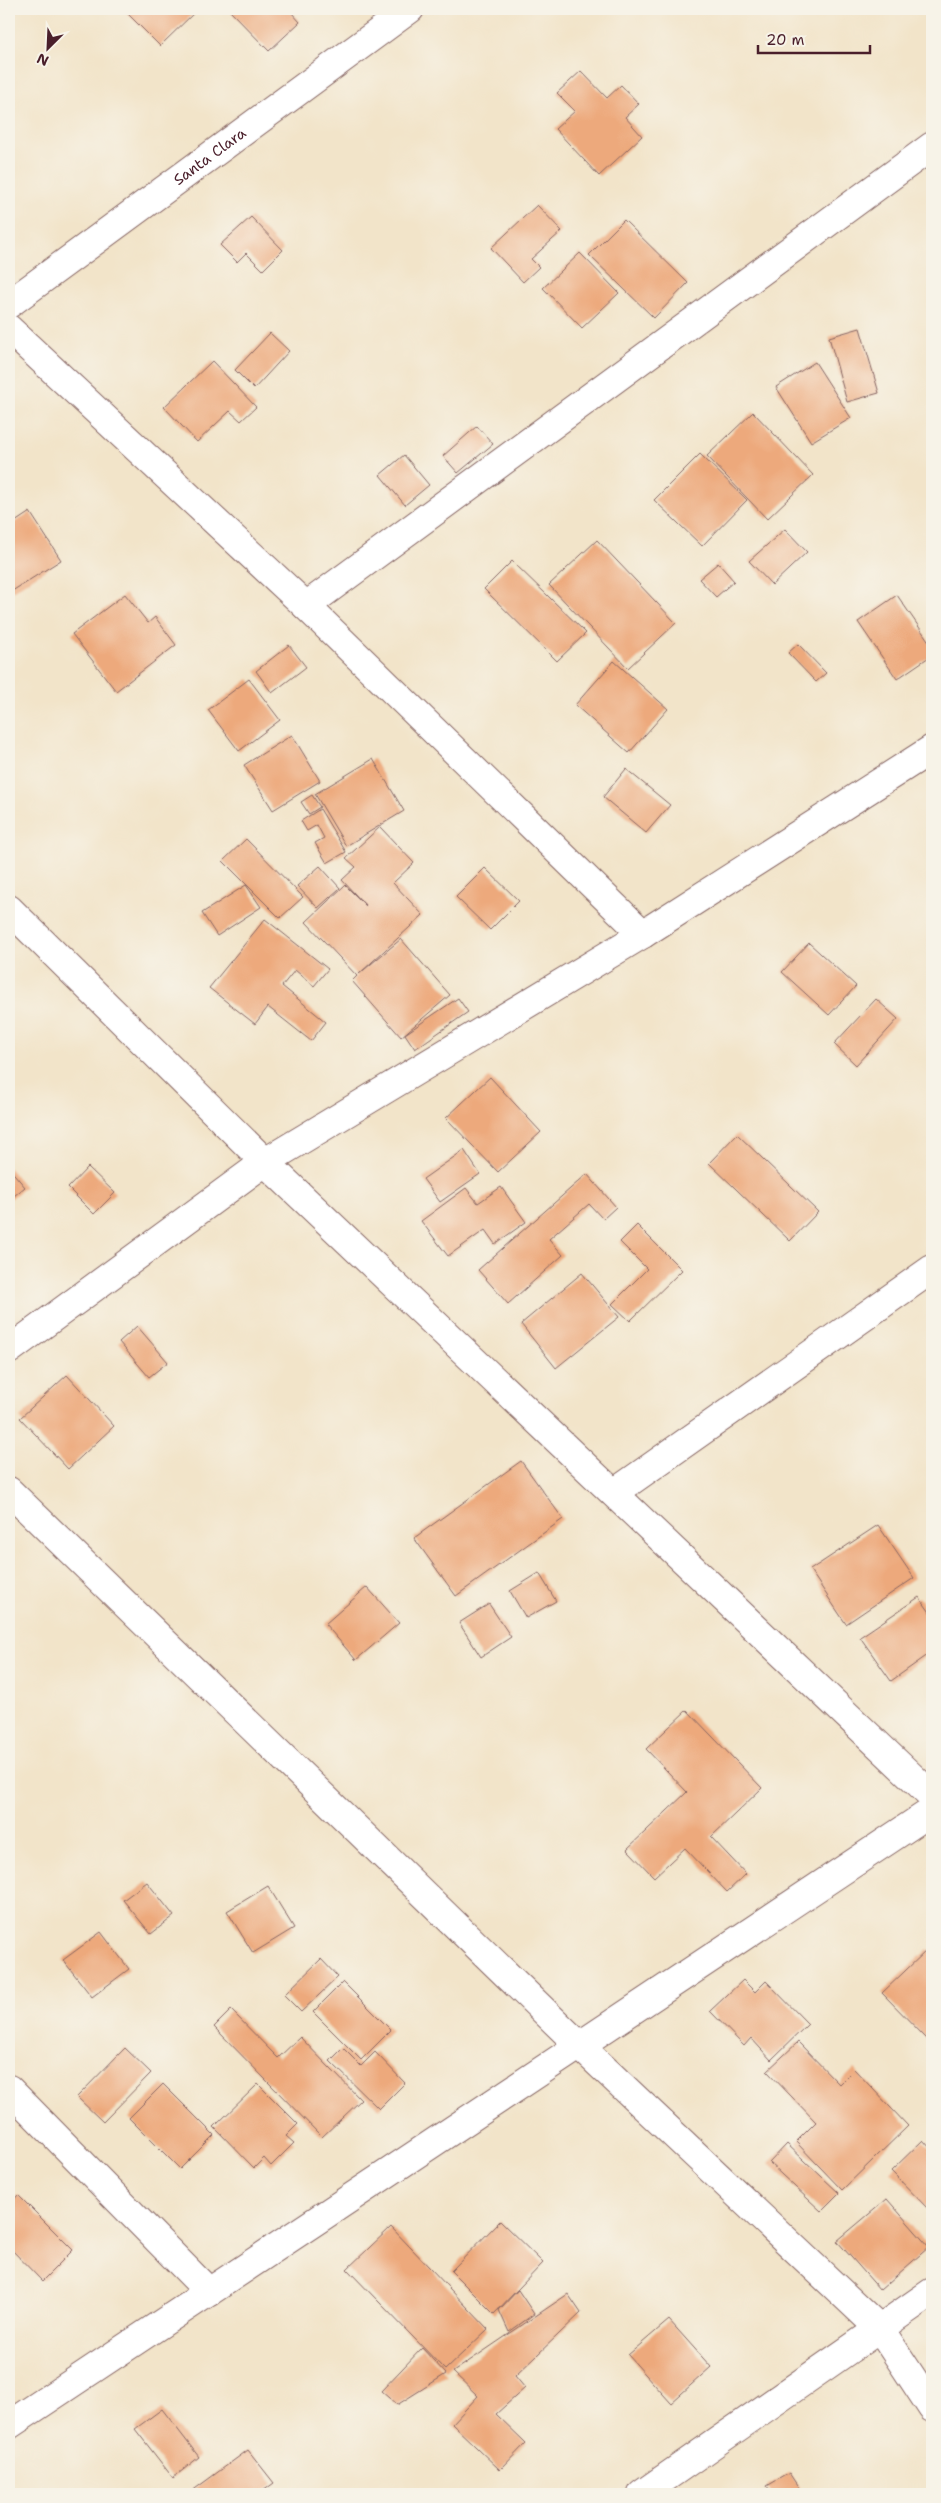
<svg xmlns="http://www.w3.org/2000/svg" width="941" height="2503" viewBox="0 0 941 2503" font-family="'Shantell Sans',sans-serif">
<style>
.building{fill:#eda97c}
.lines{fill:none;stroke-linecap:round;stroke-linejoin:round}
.minor-casing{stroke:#856462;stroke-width:30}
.minor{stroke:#fff;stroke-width:28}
.labels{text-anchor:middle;stroke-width:4;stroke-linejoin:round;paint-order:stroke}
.street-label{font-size:15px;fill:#4a1f2b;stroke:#f7f3e8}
</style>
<rect width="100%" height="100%" fill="#f7f3e8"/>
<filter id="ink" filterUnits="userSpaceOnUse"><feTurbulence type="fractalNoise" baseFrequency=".02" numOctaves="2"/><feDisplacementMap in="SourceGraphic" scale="10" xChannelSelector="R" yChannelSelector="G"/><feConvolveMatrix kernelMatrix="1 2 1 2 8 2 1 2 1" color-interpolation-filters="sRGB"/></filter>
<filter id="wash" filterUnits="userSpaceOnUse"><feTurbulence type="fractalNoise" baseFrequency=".0096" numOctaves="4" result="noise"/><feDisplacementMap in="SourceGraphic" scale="20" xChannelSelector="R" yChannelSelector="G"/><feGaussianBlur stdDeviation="1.12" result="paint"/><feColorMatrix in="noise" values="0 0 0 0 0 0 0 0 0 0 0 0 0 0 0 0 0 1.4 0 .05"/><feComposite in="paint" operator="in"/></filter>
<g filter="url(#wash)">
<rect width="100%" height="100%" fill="#f2e4c9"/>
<g id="blocks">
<g class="building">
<path d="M123,9h75l-38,37z"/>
<path d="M228,9h66l-3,3 9,10 -31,29z"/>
<path d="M581,71l26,27 14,-13 18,19 -14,13 17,19 -43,40 -44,-47 20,-18 -18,-18z"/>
<path d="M537,205l25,26 -31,28 8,8 -16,15 -32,-34z"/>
<path d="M251,217l32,33 -20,20 -17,-17 -9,9 -17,-17z"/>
<path d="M624,220l64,63 -34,35 -65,-63z"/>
<path d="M580,253l39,40 -37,35 -39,-40z"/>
<path d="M860,328l19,65 -32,9 -18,-65z"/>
<path d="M270,333l19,18 -35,38 -19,-19z"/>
<path d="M212,361l44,46 -15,14 -11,-10 -33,31 -33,-35z"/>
<path d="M815,362l36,56 -40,24 -35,-55z"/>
<path d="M753,412l60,63 -46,44 -60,-63z"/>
<path d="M477,426l16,18 -35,29 -15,-17z"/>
<path d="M700,454l47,46 -45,46 -48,-46z"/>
<path d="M404,455l25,30 -24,20 -25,-30z"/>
<path d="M30,512l31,48 -52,33v-67z"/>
<path d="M785,529l22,23 -35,33 -23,-24z"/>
<path d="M597,540l79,83 -48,45 -79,-83z"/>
<path d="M512,561l74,72 -29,28 -73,-72z"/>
<path d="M718,563l16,18 -18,16 -17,-18z"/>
<path d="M125,594l23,29 7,-6 21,28 -60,46 -44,-57z"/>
<path d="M897,595l35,51v9l-35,24 -39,-57z"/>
<path d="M798,644l28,29 -10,9 -28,-29z"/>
<path d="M289,645l17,22 -34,26 -16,-22z"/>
<path d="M614,661l54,48 -39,44 -54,-48z"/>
<path d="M249,679l31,41 -41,31 -31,-41z"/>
<path d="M292,735l28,46 -47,29 -29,-45z"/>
<path d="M373,759l31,52 -58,35 -31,-52z"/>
<path d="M626,769l44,36 -24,28 -43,-36z"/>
<path d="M312,795l8,12 -11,7 -8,-12z"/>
<path d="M320,809l26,43 -19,11 -12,-20 9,-5 -7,-13 -10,6 -6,-10z"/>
<path d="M380,827l34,36 -21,20 30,32 -64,59 42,-35 49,56 -49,42 -49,-56 5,-5 -51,-54 39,-37 21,21 -24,-26 14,-13 -10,-9z"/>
<path d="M246,839l57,58 -23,21 -57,-57z"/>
<path d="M320,866l20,22 -22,20 -21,-22z"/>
<path d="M485,868l34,33 -29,29 -34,-33z"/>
<path d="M246,885l15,22 -44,29 -15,-23z"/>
<path d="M265,919l63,50 -14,17 -19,-16 -13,16 44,36 -15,19 -43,-34 -13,17 -46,-36z"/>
<path d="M809,943l47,43 -27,29 -47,-43z"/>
<path d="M458,998l10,14 -53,37 -10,-15z"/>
<path d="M876,999l22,20 -42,46 -22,-21z"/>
<path d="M490,1077l51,55 -43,40 -52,-54z"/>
<path d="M737,1134l81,78 -28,29 -81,-78z"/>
<path d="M464,1150l16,24 -40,28 -17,-23z"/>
<path d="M88,1167l27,26 -21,21 -26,-26z"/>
<path d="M9,1168l16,19 -16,13z"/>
<path d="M587,1174l29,33 -13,12 -14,-15 -40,35 14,16 -55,49 -30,-34z"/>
<path d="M501,1187l25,35 -31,22 -10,-14 -37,26 -27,-35 45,-33 12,15z"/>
<path d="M637,1225l45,45 -52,51 -18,-17 35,-35 -27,-27z"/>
<path d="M582,1273l37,44 -63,51 -35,-44z"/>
<path d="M137,1326l31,36 -19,15 -30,-35z"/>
<path d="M67,1375l47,51 -46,43 -48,-51z"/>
<path d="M521,1461l42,58 -107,77 -42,-58z"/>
<path d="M878,1525l36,53 -68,46 -36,-54z"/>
<path d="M539,1573l17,28 -30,17 -16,-27z"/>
<path d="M367,1587l32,36 -43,37 -31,-36z"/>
<path d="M919,1597l13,18v37l-41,29 -31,-44z"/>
<path d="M489,1604l22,33 -30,20 -22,-34z"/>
<path d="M687,1710l75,78 -51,49 35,37 -19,18 -42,-44 -31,29 -27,-28 60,-57 -41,-43z"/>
<path d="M147,1882l27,34 -23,18 -28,-34z"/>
<path d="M268,1886l26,42 -41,25 -26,-42z"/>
<path d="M101,1932l28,37 -37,28 -29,-37z"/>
<path d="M928,1949l4,4v83l-4,4 -46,-47z"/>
<path d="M321,1959l17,18 -37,35 -17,-17z"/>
<path d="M743,1980l12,12 11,-11 42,43 -37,36 -20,-22 -7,8 -34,-35z"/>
<path d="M343,1982l48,48 -30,30 -48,-48z"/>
<path d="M231,2010l47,48 22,-21 61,63 -39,37 -108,-110z"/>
<path d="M798,2042l41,42 15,-15 54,57 -66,64 -46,-48 20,-20 -49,-51z"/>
<path d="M125,2048l26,25 -48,49 -26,-25z"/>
<path d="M343,2048l18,18 14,-14 30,31 -26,26 -49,-48z"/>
<path d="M163,2084l51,51 -34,34 -51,-51z"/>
<path d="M258,2084l40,40 -12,12 8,7 -23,23 -7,-8 -10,10 -40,-41z"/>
<path d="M923,2140l9,10v63l-41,-42z"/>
<path d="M787,2144l52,49 -18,18 -52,-48z"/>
<path d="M18,2195l55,55 -31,31 -33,-34v-46l2,2z"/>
<path d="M887,2199l42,48 -49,43 -43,-49z"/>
<path d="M500,2221l43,42 -49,51 -43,-43z"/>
<path d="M391,2227l97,102 -43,41 -98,-101z"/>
<path d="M518,2290l16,24 -25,18 -10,-22z"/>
<path d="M568,2294l13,19 -66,63 10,12 -29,26 30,29 -26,27 -48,-46 26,-28 -25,-24z"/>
<path d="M669,2320l42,47 -40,36 -43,-48z"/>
<path d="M422,2348l24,26 -49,31 -16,-14z"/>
<path d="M162,2409l37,48 -26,21 -38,-49z"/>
<path d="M248,2450l26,33 -15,11h-71z"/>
<path d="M789,2473l14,21h-31l-5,-8z"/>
</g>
</g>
</g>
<g filter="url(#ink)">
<use href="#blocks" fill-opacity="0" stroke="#856462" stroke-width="1"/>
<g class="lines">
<g class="minor-casing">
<g id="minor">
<path id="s1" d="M9,304l401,-295"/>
<path d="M9,329l297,277 337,328"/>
<path d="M306,606l626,-460"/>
<path d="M9,909l256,253 667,634"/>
<path d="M9,1350l256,-188 378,-228 289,-185"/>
<path d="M9,1491l571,555 300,283 52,79"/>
<path d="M614,1493l318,-224"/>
<path d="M9,2089l200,203"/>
<path d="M9,2425l923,-614"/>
<path d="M642,2494l290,-202"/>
</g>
</g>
<use href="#minor" class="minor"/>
</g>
</g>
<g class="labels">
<g class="street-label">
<text dy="5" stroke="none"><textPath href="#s1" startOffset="249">Santa Clara</textPath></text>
</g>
</g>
<rect width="941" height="2503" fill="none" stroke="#f7f3e8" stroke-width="30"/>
<g transform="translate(48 48) rotate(204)" stroke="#f7f3e8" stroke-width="4" paint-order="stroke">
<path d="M0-4L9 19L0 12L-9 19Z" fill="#4a1f2b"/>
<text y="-8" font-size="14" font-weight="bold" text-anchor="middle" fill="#4a1f2b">N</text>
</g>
<path d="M758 45v8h112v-8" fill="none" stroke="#4a1f2b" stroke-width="2.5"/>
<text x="766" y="45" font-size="15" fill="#4a1f2b" stroke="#f7f3e8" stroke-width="4" paint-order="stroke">20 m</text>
</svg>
